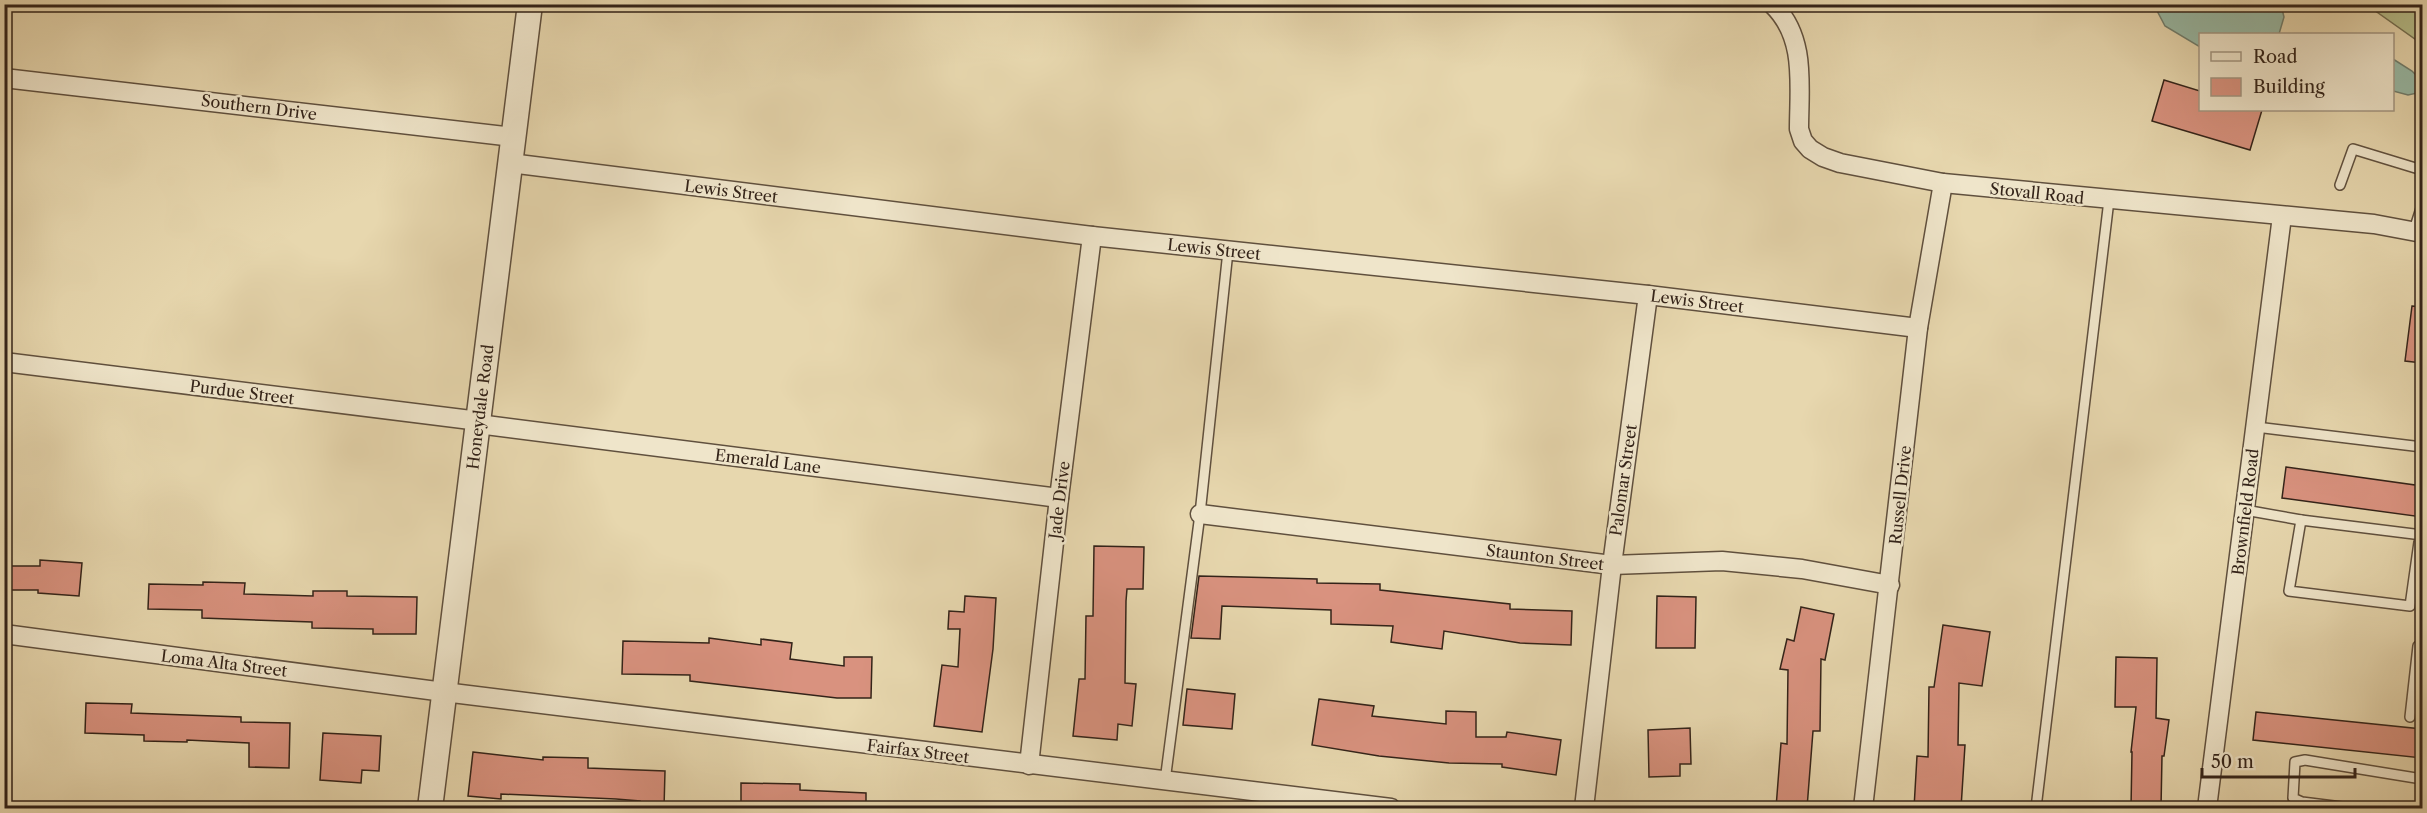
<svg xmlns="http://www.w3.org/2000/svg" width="2427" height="813" viewBox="0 0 2427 813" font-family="'Libre Caslon Text',serif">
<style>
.green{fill:#b6be8a;stroke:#747052;stroke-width:1.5}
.water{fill:#98baa6;stroke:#707e6e;stroke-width:1.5}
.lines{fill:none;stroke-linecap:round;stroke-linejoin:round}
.stream{stroke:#707e6e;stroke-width:6}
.building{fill:#d9927f;stroke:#332319;stroke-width:1.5}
.service-casing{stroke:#60503e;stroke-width:12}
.minor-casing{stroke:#60503e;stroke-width:21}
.tertiary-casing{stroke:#60503e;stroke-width:27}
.service{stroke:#efe5ca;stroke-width:9}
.minor{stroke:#efe5ca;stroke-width:18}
.tertiary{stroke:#efe5ca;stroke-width:24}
.labels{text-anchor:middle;stroke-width:5;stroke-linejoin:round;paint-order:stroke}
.street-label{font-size:16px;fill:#332319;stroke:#efe5ca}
</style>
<rect width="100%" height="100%" fill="#e7d7ae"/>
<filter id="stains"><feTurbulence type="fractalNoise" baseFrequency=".00333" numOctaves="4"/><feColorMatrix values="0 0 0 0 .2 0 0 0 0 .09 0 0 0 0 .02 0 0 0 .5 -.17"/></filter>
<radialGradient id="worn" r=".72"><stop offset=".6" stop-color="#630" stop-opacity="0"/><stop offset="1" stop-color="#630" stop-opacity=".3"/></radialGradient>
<path class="green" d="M2367,5h55v39z"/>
<g class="water">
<path d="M2154,5h127l3,12 -5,17h-79v13l-35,-21z"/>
<path d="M2393,59l19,12 10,10v11l-14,3 -15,-4z"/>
</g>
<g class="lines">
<path class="stream" d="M2408,4l14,8"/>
</g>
<g class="building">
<path d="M2164,80l36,11v19h62l-12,40 -98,-29z"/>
<path d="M2412,306l10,1v56l-17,-2z"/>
<path d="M2286,467l136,19v31l-140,-19z"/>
<path d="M1094,546l50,1 -1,42h-16l-1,12 -1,82 11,1 -4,42 -14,-2 -1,16 -44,-4 6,-57h6l1,-63h7z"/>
<path d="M40,560l42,3 -3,33 -41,-3v-3h-34v-24h36z"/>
<path d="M1199,576l118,3v4l63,1v6l130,14v5l62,2 -1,34 -51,-2 -76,-12 -2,18 -23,-3 -28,-4 2,-16 -62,-2v-14l-109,-4 -2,33 -29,-1z"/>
<path d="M203,582l42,1 -1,11 69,2v-5h34v5l70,1 -1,37h-43v-5l-61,-1v-6l-110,-4v-8l-54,-1 1,-25 54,1z"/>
<path d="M965,596l31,2 -3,51 -11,83 -48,-6 8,-61 16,2 2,-38h-12l1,-18 15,1z"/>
<path d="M1657,596l39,1 -1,51h-39z"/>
<path d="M1801,607l33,7 -9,46 -4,-1 -1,72h-7l-6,77h-31l5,-65 6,1 1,-74 -8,-1 7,-30 7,2z"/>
<path d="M1943,625l47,7 -8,54 -23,-3 -1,62h7l-4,63h-47l3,-52 11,1 1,-70h5z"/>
<path d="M709,638l52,7v-6l31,4 -2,16 54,7v-9h28l-1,41h-34l-147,-17v-6l-68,-1 1,-33 86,2z"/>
<path d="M2116,657l41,1 -1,60 13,2 -5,36h-2l-1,52h-30l1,-56h-1l5,-45h-21z"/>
<path d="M1187,689l48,5 -3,35 -49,-4z"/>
<path d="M1319,699l55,7 -2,10 74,8v-13l30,1v25h30l1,-5 54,8 -5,35 -54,-8v-3l-53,-1 -70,-7 -67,-11z"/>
<path d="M86,703l46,1 -1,9 110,4v5l49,1 -1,45 -40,-1v-24l-62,-3v2l-43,-1v-6l-59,-2z"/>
<path d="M2256,712l166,17v29l-169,-18z"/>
<path d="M1690,728l1,36h-11v12l-31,1 -1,-47z"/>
<path d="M323,733l58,3 -2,35 -17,-1 -1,13 -41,-3z"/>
<path d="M473,752l70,8v-3l45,1v10l77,3 -1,37h-24v-7l-24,-2 -115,-5v5l-33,-3z"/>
<path d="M741,783l59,1v6l66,3v15h-125z"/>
</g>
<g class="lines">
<g class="service-casing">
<g id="service">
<path d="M2340,185l13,-36 69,21"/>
<path d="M2414,230l8,-25"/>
<path d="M2256,427l166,20"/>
<path d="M2245,510l56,10"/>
<path d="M2420,535l-10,71 -121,-15 12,-71 121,15"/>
<path d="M2410,717l8,-71 4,1"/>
<path d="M1165,781l35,-267 28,-263"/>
<path d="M2036,808l73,-608"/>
<path d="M2350,808l-48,-6 -9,-4 2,-36 10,-2 117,19"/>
</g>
</g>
<g class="minor-casing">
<g id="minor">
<path d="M1772,4c35,33 27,82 27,125l4,12 7,8 13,8 17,6 103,20 431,41 48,9"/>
<path d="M4,78l509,59"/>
<path d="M510,163l582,73 556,59 270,33"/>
<path d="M4,362l467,58 7,4 581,74"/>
<path d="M1200,514l412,51 110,-4 80,8 88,16"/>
<path d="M4,634l440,58 947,116"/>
<path d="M1029,765l30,-267 33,-262"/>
<path d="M1584,808l28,-243 36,-270"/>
<path d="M1863,808l55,-480 25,-145"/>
<path d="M2207,808l75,-592"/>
</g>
</g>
<g class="tertiary-casing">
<path id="tertiary" d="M430,808l100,-804"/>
</g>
<use href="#service" class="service"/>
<use href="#minor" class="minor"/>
<use href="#tertiary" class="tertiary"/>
</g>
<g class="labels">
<g class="street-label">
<text transform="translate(259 107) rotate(7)" y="6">Southern Drive</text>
<text transform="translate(731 191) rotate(7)" y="6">Lewis Street</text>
<text transform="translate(2037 193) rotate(6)" y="6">Stovall Road</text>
<text transform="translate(1214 249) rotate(6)" y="6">Lewis Street</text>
<text transform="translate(1697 301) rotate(7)" y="6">Lewis Street</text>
<text transform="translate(242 392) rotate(7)" y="6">Purdue Street</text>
<text transform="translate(480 407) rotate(-83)" y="6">Honeydale Road</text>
<text transform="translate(768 461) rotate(7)" y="6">Emerald Lane</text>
<text transform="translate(1623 480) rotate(-82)" y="6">Palomar Street</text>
<text transform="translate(1900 495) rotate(-84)" y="6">Russell Drive</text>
<text transform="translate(1059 500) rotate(-83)" y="6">Jade Drive</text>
<text transform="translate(2245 512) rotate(-83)" y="6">Brownfield Road</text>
<text transform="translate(1545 557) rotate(7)" y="6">Staunton Street</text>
<text transform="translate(224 663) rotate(7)" y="6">Loma Alta Street</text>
<text transform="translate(918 751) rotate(7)" y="6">Fairfax Street</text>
</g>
</g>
<rect width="2427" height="813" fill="none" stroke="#e7d7ae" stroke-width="24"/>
<rect x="6" y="6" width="2415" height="801" fill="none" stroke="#332319" stroke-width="3"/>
<rect x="12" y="12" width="2403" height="789" fill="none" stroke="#332319" stroke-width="1.5"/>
<rect x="2199" y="33" width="195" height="78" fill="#efe5ca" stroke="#a49783" stroke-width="1.5"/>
<rect x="2211" y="52" width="30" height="9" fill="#efe5ca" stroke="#a49783" stroke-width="1.5"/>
<text x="2253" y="63" font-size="18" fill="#332319">Road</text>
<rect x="2211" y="78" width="30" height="18" fill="#d9927f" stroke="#a49783" stroke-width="1.5"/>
<text x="2253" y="93" font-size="18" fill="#332319">Building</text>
<path d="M2202 768v9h153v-9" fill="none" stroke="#332319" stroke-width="3"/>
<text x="2211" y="768" font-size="18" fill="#332319" stroke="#efe5ca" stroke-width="4.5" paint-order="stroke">50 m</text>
<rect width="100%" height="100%" filter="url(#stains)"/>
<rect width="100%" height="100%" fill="url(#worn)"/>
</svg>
